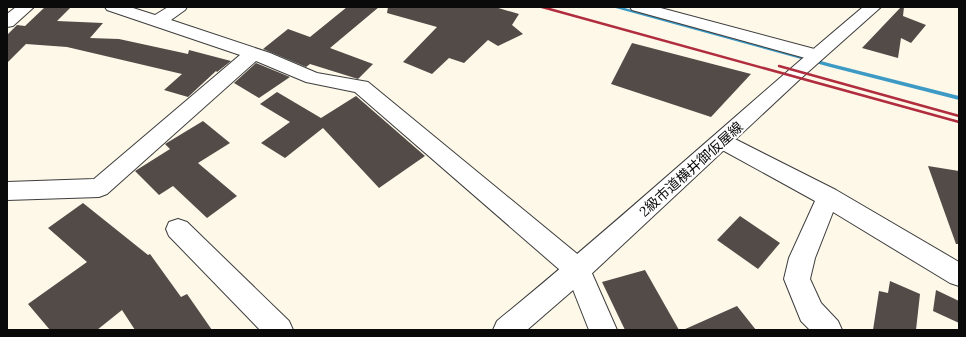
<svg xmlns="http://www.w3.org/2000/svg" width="966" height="337" viewBox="0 0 966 337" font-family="Lora,'Noto Sans JP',serif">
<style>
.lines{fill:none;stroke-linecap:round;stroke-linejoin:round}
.stream{fill:#3d9ac4;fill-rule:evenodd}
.building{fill:#524b48}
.minor-casing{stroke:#3d3d3d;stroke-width:2}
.tertiary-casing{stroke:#3d3d3d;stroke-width:2}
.minor{fill:#fff;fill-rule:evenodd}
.tertiary{fill:#fff;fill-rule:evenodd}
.rail{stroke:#b02d3e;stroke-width:2.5}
.labels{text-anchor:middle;stroke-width:4;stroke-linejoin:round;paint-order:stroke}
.street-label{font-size:14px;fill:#0a0a0a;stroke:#fff}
</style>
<rect width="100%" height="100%" fill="#fef8e9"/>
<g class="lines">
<path class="stream" d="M612,7h9l211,57 127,32v4l-129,-33z"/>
</g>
<g class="building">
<path d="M45,7h26l-14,14 46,2 -13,15 29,1 69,15 1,-4 42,11 -14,11 -1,-1 -28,26 -24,-7 18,-16 -115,-27 -41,-3 -19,19v-28l10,-10 8,1z"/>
<path d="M347,7h32l-49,41 43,16 -15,15 -48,-15 -4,3 -43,-18 25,-20 22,8z"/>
<path d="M388,7h107l24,7 -7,11 11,9 -25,12 -10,-6 -24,23 -15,-5 -17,16 -29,-12 34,-35 -50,-14z"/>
<path d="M901,7h3l-1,9 23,9 -15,18 -10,-5 -3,20 -36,-10z"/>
<path d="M632,43l119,31 -40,43 -100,-33z"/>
<path d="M256,63l34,14 -31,21 -25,-15z"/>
<path d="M277,92l44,26 35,-22 69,60 -46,32 -56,-60 -38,30 -24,-15 29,-21 -30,-18z"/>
<path d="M203,121l27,22 -32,20 39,33 -30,22 -34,-32 -14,9 -24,-24 35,-22 -5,-5z"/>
<path d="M928,166l31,5v73h-3z"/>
<path d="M83,203l65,52 2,-1 31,43 6,-3 25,36h-77l-13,-20 -25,20h-47l-22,-26 59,-42 -39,-34z"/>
<path d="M740,216l40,27 -22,26 -41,-29z"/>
<path d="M645,270l34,60h-54l-23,-48z"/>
<path d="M890,281l30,13 -4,36h-43l6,-39 9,2z"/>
<path d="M936,290l23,11v22l-26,-12z"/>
<path d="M737,306l19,24h-73z"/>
</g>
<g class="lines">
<g class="minor-casing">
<g id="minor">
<path d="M16,7h18l-21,19 -6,1v-13z"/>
<path d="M105,7h25l25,8 13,-8h19l-2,3 -14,10 99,33 47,20 51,9 219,180 30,68h-28l-21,-53 -213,-185 -49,-10 -50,-21 -149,133 -8,3 -92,3v-18l87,-3 146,-124 -133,-45z"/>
<path d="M630,7h27l165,44 3,4 -3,4 -6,2 -184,-51z"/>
<path d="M722,133l7,3 107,54 123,72v24l-9,-3 -117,-71 -18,46 -5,21 11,24 17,18 4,9h-32l-9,-9 -17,-42 5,-21 26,-57 -100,-55 -4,-5 4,-5z"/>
<path d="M178,219l9,3 102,99 4,9h-33l-91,-94 -3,-7 3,-7z"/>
</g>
</g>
<g class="tertiary-casing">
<path id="tertiary" d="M863,7h18l-82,73 -212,198 -60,52h-34l4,-9c125,-102 243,-211 366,-314z"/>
</g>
<use href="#minor" class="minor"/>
<use href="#tertiary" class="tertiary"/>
<g class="rail">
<path d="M542,7l417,115"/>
<path d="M779,66l180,50"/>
</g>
</g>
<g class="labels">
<g class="street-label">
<text transform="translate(691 169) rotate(-42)" y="5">2級市道横井御仮屋線</text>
</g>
</g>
<rect width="966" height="337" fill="none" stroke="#0a0a0a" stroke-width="16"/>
</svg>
